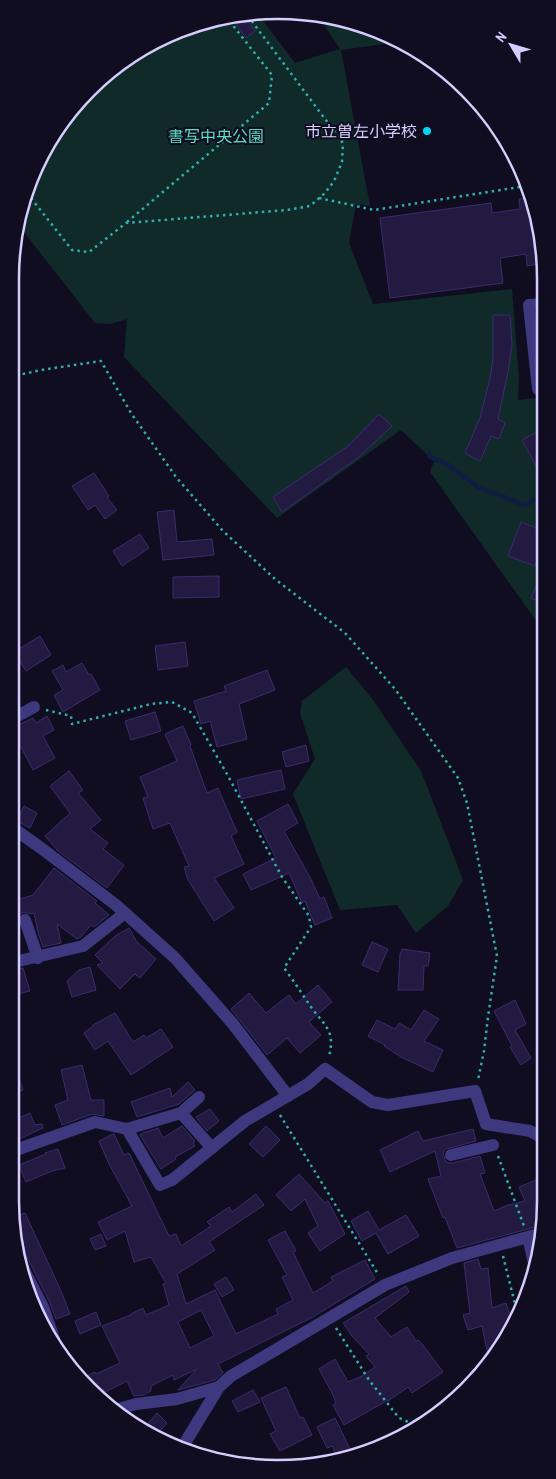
<svg xmlns="http://www.w3.org/2000/svg" width="556" height="1479" viewBox="0 0 556 1479" font-family="'Archivo Narrow','Noto Sans JP',sans-serif">
<style>
.green{fill:#102a2a}
.lines{fill:none;stroke-linecap:round;stroke-linejoin:round}
.stream{stroke:#0c1e41;stroke-width:4.5}
.building{fill:#231a41;stroke:#3b2c6d;fill-rule:evenodd}
.path{stroke:#2fb0ad;stroke-width:2.5;stroke-dasharray:2.5 4;stroke-linecap:butt}
.minor{stroke:#3e397f;stroke-width:12}
.poi-dot{fill:#04d4f4;stroke:#110d20;stroke-width:2}
.labels{text-anchor:middle;stroke-width:4;stroke-linejoin:round;paint-order:stroke}
.poi-label{font-size:16px;fill:#d4cdfe;stroke:#110d20;text-anchor:end}
.park-label{font-size:16px;fill:#5bddc1;stroke:#110d20}
.rim{fill:none;stroke:#d4cdfe;stroke-width:2.5}
</style>
<rect width="100%" height="100%" fill="#110d20"/>
<g class="green">
<path d="M243,12l14,1 38,50 45,-14 -21,-32 29,2 50,23 -57,8 29,156 -14,-2 -7,39 24,61 139,-15 7,90 -1,21 26,-3 1,231 -3,1 -112,-157 4,-11 -33,-31 -124,88 -153,-161 3,-38 -16,5 -16,-1 -78,-100 2,-15 47,-93 78,-69z"/>
<path d="M346,667l27,33 48,71 42,109 -15,26 -32,27 -19,-28 -57,5 -47,-116 22,-35 -15,-46 2,-12z"/>
</g>
<g class="lines">
<path class="stream" d="M429,453l1,4 17,7 31,23 46,18 20,-8"/>
</g>
<g class="building">
<path d="M242,13l13,18 -9,7 -15,-22z"/>
<path d="M530,198l14,45v7l-8,1 2,13 -11,2 -1,-12 -26,4 3,25 -113,15 -10,-80 111,-15 1,10 28,-4 -1,-10z"/>
<path d="M493,315h17l2,30 -4,27 -10,47 7,4 -6,16 -8,-3 -11,25 -15,-8 15,-35 10,-40 3,-19z"/>
<path d="M379,414l13,12 -33,31 -77,55 -9,-15 75,-51z"/>
<path d="M544,428v53l-22,-41z"/>
<path d="M94,473l15,23 -2,1 10,13 -12,9 -10,-14 -7,5 -16,-24z"/>
<path d="M174,510l3,32 35,-3 2,16 -51,5 -6,-48z"/>
<path d="M521,522l23,9v4l-6,16 2,1 -5,14 -27,-10z"/>
<path d="M140,534l9,14 -27,18 -9,-15z"/>
<path d="M544,569l1,26v9l-14,-6z"/>
<path d="M219,576v21l-46,1v-21z"/>
<path d="M40,636l11,19 -25,16 -12,-19z"/>
<path d="M185,642l3,24 -30,4 -3,-24z"/>
<path d="M82,663l7,12 2,-1 9,16 -37,22 -9,-17 9,-5 -11,-19 11,-6 3,7z"/>
<path d="M267,670l8,20 -36,14 8,35 -30,8 -7,-26 -9,3 -7,-23 32,-10 -2,-5z"/>
<path d="M155,712l6,19 -30,9 -6,-19z"/>
<path d="M47,716l7,14 -11,6 12,22 -22,12 -12,-23 -4,3 -3,-4 -4,3v-20l23,-11 3,5z"/>
<path d="M183,726l8,19 -1,1 17,47 11,-5 19,44 -6,4 13,28 -30,14 20,30 -20,13 -26,-41 -4,-13 5,-1 -19,-43 -17,6 -10,-31 5,-1 -8,-20 37,-16 -12,-27z"/>
<path d="M306,745l3,16 -23,6 -4,-15z"/>
<path d="M281,770l4,19 -44,10 -4,-19z"/>
<path d="M69,771l14,19 -5,3 23,27 -11,9 18,14 -5,6 21,16 -17,23 -49,-37 -13,-15 25,-23 -20,-27z"/>
<path d="M288,804l10,19 -14,8 27,48 9,20 4,-2 8,21 -17,7 -10,-24 -3,2 -13,-30 -38,17 -8,-16 33,-16 -19,-37z"/>
<path d="M24,806l13,7 -7,15 -13,-7z"/>
<path d="M54,868l43,33 -2,2 14,12 -15,12 -3,-2 -10,12 -4,2 -20,-15 4,19 -18,4 -5,-15 -4,-19 -4,1 -7,-2 -5,5 -8,2v-17l23,-7z"/>
<path d="M129,928l8,14 19,17 -16,19 -5,-4 -15,15 -23,-24 6,-2 -8,-8 20,-19z"/>
<path d="M10,936h3l5,17 -8,2z"/>
<path d="M372,942l16,7 -10,23 -16,-7z"/>
<path d="M402,949l28,4 -2,13h-4l-1,24h-25l2,-36z"/>
<path d="M90,967l6,23 -24,7 -5,-16 12,-11z"/>
<path d="M23,968l7,23 -20,5v-25z"/>
<path d="M318,985l14,17 -23,20 12,13 -21,18 -13,-15 -20,17 -36,-46 18,-16 17,20 23,-18 7,9z"/>
<path d="M515,1000l11,24 -11,6 16,28 -10,7 -11,-18 2,-1 -18,-35z"/>
<path d="M424,1010l15,9 -15,22 19,9 -10,22 -32,-15 -17,-11 1,-1 -17,-9 9,-16 18,9 4,-6 12,7z"/>
<path d="M115,1013l18,29 11,-7 2,3 15,-9 12,18 -42,28 -23,-34 -13,9 -11,-17 9,-7v-1z"/>
<path d="M12,1058l11,32 -13,4v-35z"/>
<path d="M82,1065l9,35h13v16l-12,-2 -30,11 -7,-20 13,-5 -7,-30z"/>
<path d="M188,1082l7,8 -16,14 -42,13 -6,-15 39,-14 2,9z"/>
<path d="M210,1109l9,12 -12,10 -11,-14z"/>
<path d="M30,1113l5,12 7,-1 1,4 -26,12 -3,-3 -4,-1v-6l5,-1 -3,-8z"/>
<path d="M182,1126l13,15 -2,2 2,3 -20,11 1,2 -15,10 -21,-34 3,-2 15,-5 5,10z"/>
<path d="M266,1126l14,14 -17,17 -14,-13z"/>
<path d="M473,1129l3,12 -30,8 -3,4 2,7 3,3h5l27,-7 5,17 -5,1 14,37 14,-6 17,-4 -6,-14 27,-11v25l-3,24 -86,23 -12,-31 -2,1 -15,-39 13,-3 -6,-25 -45,21 -10,-22 38,-19 5,10z"/>
<path d="M113,1134h1l10,21 5,-2 40,83 7,-2 5,12 30,-20 -4,-4 22,-15 3,5 24,-18 8,11 -55,37 6,8 -38,24 9,30 29,-14 21,44 42,-20 -2,-5 17,-9 -11,-23 5,-2 -19,-35 17,-9 11,20 -3,1 20,41 20,-12 -2,-4 34,-17 10,19 -64,39 -93,46 5,9 -8,7 -37,10 19,-21 -23,11 -1,-5 -22,11v5l-7,4 -10,1 -7,-15 -22,11 -2,-3 -8,4 -3,-3 -7,-13 10,-5 1,2 24,-11 -18,-37 29,-11v-1l12,-6 3,7 23,-10 -6,-21 3,-1 -15,-26 -17,5 -9,-31 -18,9 -9,-18 34,-16 -23,-42 -10,-23zM201,1310l13,26 -24,12 -12,-26z"/>
<path d="M58,1149l7,19 -13,3 -26,11 -7,-17 27,-11 -1,-1z"/>
<path d="M299,1174l26,29 3,-2 17,33 -25,17 -12,-18 10,-7 -13,-27 -14,12 -15,-16z"/>
<path d="M368,1211l11,19 27,-15 13,21 -31,18 -12,-21 -14,8 -11,-20z"/>
<path d="M25,1213l36,78 9,23 -14,5 -6,-16 -22,-44 -10,-22 -2,1 -3,-20z"/>
<path d="M101,1234l5,12 -11,4 -5,-11z"/>
<path d="M478,1259l3,10 7,-1 4,40 14,-5 6,18 -22,44 -8,-39 -14,4 -5,-15 7,-2 -6,-50z"/>
<path d="M226,1277l8,13 -12,7 -8,-13z"/>
<path d="M406,1286l3,6 -34,26 16,19 16,-10 9,14 2,-1 4,4 21,28 -31,21 -4,-6 -20,14v-1l-44,25 -11,-20 3,-2 -4,-10 -13,-24 16,-10 13,23 14,-6 13,-9 -9,-11 3,-2 -17,-18 -9,-13z"/>
<path d="M96,1312l5,13 -21,9 -5,-13z"/>
<path d="M286,1387l14,31 3,-1 9,18 -32,16 -10,-17 6,-3 -15,-33z"/>
<path d="M253,1390l7,12 -22,10 -6,-11z"/>
<path d="M157,1413l10,10 -12,14 -11,-4 -3,-2z"/>
<path d="M335,1418l18,37 -16,6 -4,-15 -6,2 -10,-21z"/>
</g>
<g class="lines">
<g class="path">
<path d="M27,193l45,57 17,2 37,-29 161,-13 23,-4 15,-13 9,-12 8,-19 1,-19 -98,-131"/>
<path d="M319,198l55,12 152,-24"/>
<path d="M127,222l142,-119 3,-28 -45,-57"/>
<path d="M10,377l31,-7 60,-9 30,52 45,64 47,54 52,48 70,54 50,56 63,89 9,25 30,153 -9,61 -4,34 -6,29"/>
<path d="M10,692l11,7"/>
<path d="M46,710l25,6 1,8 79,-20 21,-2 20,11 35,61 55,103 27,39 2,11 -27,41c10,13 18,26 27,39 13,18 25,24 18,49"/>
<path d="M280,1115l98,159"/>
<path d="M498,1156l26,70"/>
<path d="M503,1256l14,56"/>
<path d="M336,1328l33,52 30,38 21,9"/>
</g>
<g class="minor">
<path d="M544,304l-15,1 9,84 6,-1"/>
<path d="M10,720l24,-13"/>
<path d="M10,826l31,22 75,57 59,53 58,66 55,72"/>
<path d="M25,920l13,38"/>
<path d="M10,963l73,-17 42,-33"/>
<path d="M181,1113l31,35"/>
<path d="M127,1129l54,-16 18,-16"/>
<path d="M10,1144l3,7 82,-29 32,7 33,56 12,-5 73,-59 63,-37 17,-15 47,33 16,3 87,-14 11,33 44,7 11,6 5,13"/>
<path d="M451,1155l42,-10"/>
<path d="M528,1237l8,35"/>
<path d="M21,1264l22,43 11,32"/>
<path d="M115,1410l21,-6 41,-5 42,-12"/>
<path d="M183,1446l36,-59 12,-11 41,-24 113,-67 67,-27 90,-25"/>
</g>
</g>
<circle class="poi-dot" cx="427" cy="131" r="5"/>
<g class="labels">
<g class="poi-label">
<text x="417" y="137">市立曽左小学校</text>
</g>
<g class="park-label">
<text x="216" y="142">書写中央公園</text>
</g>
</g>
<path d="M0 0H556V1479H0ZM278 19H278A259 259 0 0 1 537 278V1201A259 259 0 0 1 278 1460H278A259 259 0 0 1 19 1201V278A259 259 0 0 1 278 19Z" fill="#110d20" fill-rule="evenodd"/>
<path class="rim" d="M278 19H278A259 259 0 0 1 537 278V1201A259 259 0 0 1 278 1460H278A259 259 0 0 1 19 1201V278A259 259 0 0 1 278 19Z"/>
<g transform="translate(511 45) rotate(308)" stroke="#110d20" stroke-width="4" paint-order="stroke">
<path d="M0-4L9 19L0 12L-9 19Z" fill="#d4cdfe"/>
<text y="-8" font-size="14" font-weight="bold" text-anchor="middle" fill="#d4cdfe">N</text>
</g>
</svg>
